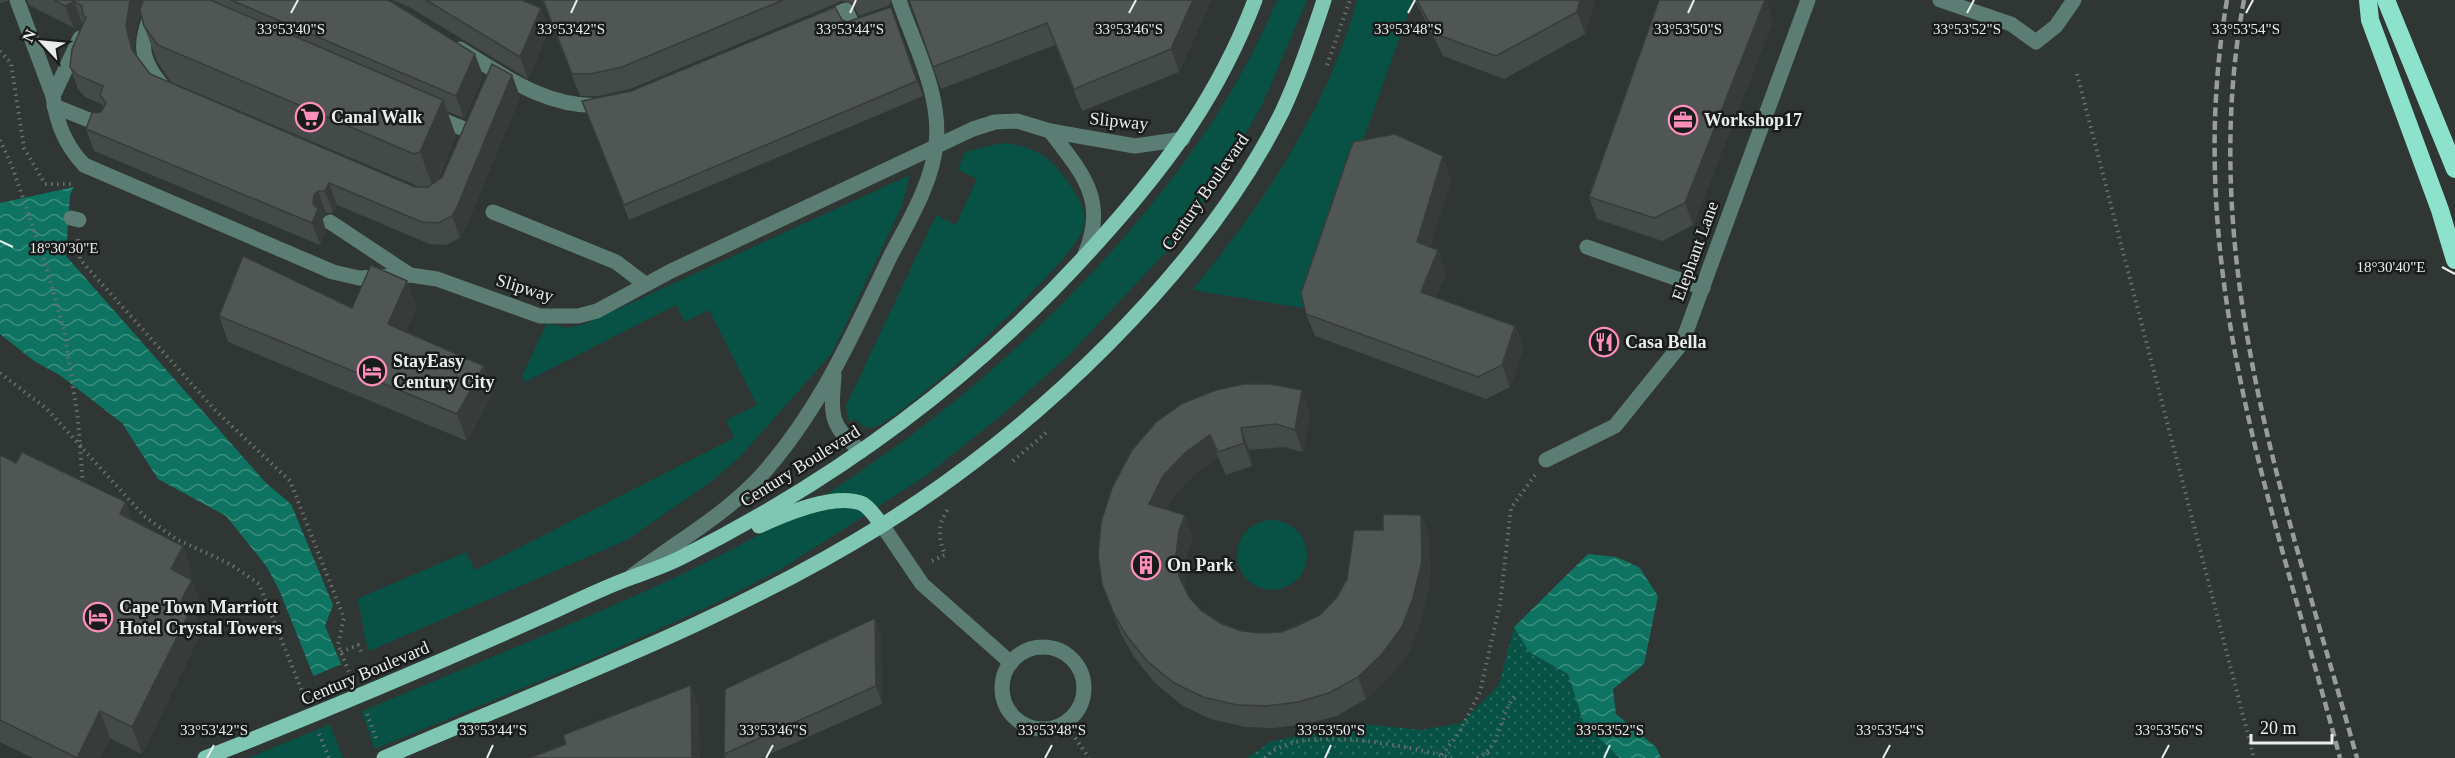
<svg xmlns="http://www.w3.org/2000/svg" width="2455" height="758" viewBox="0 0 2455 758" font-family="'Times New Roman',serif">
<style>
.green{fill:#075244}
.park{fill:url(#park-dots)}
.water{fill:url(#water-waves)}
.pier{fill:#2f3634}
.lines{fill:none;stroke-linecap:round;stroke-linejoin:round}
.path{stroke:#6a706e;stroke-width:4;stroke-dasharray:1.5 4.5;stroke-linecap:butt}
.minor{stroke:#5c7d74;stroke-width:15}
.major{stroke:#7fc6b3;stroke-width:15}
.highway{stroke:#8ce2cb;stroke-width:18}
.rail{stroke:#989d9c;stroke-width:4.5;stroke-dasharray:9 4.5;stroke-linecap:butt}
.wall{fill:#444a48;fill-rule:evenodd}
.shaded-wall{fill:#373c3b}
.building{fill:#4f5654;stroke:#373c3b;stroke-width:1.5}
.ticks{fill:none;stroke:#e9edec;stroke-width:2}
.labels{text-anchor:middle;stroke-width:5;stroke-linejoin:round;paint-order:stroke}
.poi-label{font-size:18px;font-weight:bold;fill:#e9edec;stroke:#1a1c1c;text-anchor:start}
.street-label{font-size:18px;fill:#e9edec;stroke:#1a1c1c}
.ticks-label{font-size:15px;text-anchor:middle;fill:#e9edec;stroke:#1a1c1c;stroke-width:5;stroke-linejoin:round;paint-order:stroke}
</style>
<defs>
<pattern id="park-dots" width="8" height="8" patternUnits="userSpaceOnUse" patternTransform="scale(1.5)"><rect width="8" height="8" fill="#075244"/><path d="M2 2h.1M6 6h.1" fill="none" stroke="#2b6b5f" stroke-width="1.8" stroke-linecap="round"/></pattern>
<pattern id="water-waves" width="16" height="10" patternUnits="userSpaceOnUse" patternTransform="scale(1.5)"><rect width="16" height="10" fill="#0e7360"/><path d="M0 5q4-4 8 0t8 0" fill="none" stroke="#3d8e7f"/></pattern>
</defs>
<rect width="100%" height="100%" fill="#2f3634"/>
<g class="green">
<path d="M1277,0h30l-44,103 -35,62 -48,72 -111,118 -66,59 -76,61 -144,93 -69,36 -121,55 -240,99h-105c96,-39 192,-79 287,-119 77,-33 154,-65 227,-106 134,-76 256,-175 358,-291 64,-73 120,-152 157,-242z"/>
<path d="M1357,0h56l-110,308 -111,-18c71,-85 136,-182 165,-290z"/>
<path d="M1001,143c29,2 48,12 65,36 10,15 23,30 17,50 -11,34 -172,183 -208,198 -8,3 -14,-2 -20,-8l-6,3 -3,-16 6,-13 84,-178 20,10 21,-46 -19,-9 7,-18z"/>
<path d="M910,175l-8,31 -70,147 -93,105 -31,26 -81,56 -258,111c-7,-17 -6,-35 -12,-52l109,-47 9,18 259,-132 -8,-18 31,-15 -48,-95 -24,12 -9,-17 -151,77 -3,-6 25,-53 19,5 19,-4z"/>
<circle cx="1272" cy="555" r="35"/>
</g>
<path class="park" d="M1514,627l15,25 39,22 16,50 36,34h-373l25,-17 90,-17 59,6 40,-7 38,-38z"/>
<g class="water">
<path d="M74,187l-4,8 -4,61 200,227 25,21 42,101 -8,21 20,47 1,85 -66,-166 -13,-25 -41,-51 -68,-37 -36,-56 -61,-47 -27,-15 -34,-27v-131z"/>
<path d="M1588,554l28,3 23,10 19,29 -14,68 -31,25 3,25 40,33 5,11h-41l-36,-34 -16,-50 -39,-22 -15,-25z"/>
</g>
<path class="pier" d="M344,663l4,9 30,86h-35l-32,-81z"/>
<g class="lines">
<g class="path">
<path d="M0,51l11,12 13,85 21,36h28"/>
<path d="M1327,65l23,-65"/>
<path d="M2077,74l177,684"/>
<path d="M0,140l12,26 30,87 22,77 14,89 5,66"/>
<path d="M78,239l2,20 13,15 123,137 74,70 54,137 -6,27 13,32"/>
<path d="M0,373l47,36 97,107 32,23 54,25 29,20 45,112"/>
<path d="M1013,461l35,-30"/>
<path d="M932,561l13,-6c-7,-18 -8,-31 4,-47"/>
<path d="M341,652l17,-7 4,9"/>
<path d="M367,714l9,24"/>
<path d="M1065,723l24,35"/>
<path d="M319,734l10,24"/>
<path d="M1488,753l4,5"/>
<path d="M1442,755l17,-22 21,-41 20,-88 11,-96 24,-33"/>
<path d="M1265,758c32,-37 146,-11 187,0"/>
<path d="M1477,758c25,-11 22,-44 39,-64"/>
</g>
<g class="minor">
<path d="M17,0l36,96 27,-58"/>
<path d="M156,0c-15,41 -21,55 9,89"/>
<path d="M1940,0l71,24 25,18 20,-16 18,-26"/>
<path d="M820,21l26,-11 8,18 12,-4"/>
<path d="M460,49c45,28 90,61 145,56"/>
<path d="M53,96c3,26 13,50 31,69l249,107 26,6 51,-3 27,4 103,37h38l19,-5 74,-40 302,-142 22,-7 22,-1 33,10 85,15 48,-7"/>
<path d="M54,106l50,20"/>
<path d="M435,117l34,14"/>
<path d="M1050,131c32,42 58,69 35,123"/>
<path d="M493,212l123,50 29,22"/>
<path d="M71,218l8,2"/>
<path d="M330,222l80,53"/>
<path d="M1587,247l116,41"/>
<path d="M834,376c-3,39 -5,49 27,75"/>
<path d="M1546,460l69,-34 67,-83 126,-343"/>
<path d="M882,525l40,59 89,79"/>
<path d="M632,576c42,-33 89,-58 126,-97 60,-65 94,-143 132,-222 18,-35 42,-73 46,-113 6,-49 -22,-99 -37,-144"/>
<circle cx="1043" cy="688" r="41"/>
</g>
<g class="major">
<path d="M759,526c26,-12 76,-34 104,-22 7,4 14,15 19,21"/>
<path d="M205,758c110,-43 219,-89 327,-137 33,-14 65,-31 98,-43 19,-7 38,-13 56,-23 158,-80 301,-187 418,-320 66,-74 115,-141 151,-235"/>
<path d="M384,758c166,-72 340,-135 495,-231 152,-93 323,-255 403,-415 17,-36 30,-75 42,-112"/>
</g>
<g class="highway">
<path d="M2368,0l2,20 70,190 15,50"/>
<path d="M2386,0l69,169"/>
</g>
<g class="rail">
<path d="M2227,0c-46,267 46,504 113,758"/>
<path d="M2244,0c-49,262 44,510 113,758"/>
</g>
</g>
<g class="wall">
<path d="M0,0h8v1l-8,2z"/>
<path d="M27,0h360l88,54 8,22 -19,42 -17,-7 9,25 -19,45 5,-4 70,-102 8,22 -55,132 -5,9 -14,7 -16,-1 -93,-39 -4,8h-7l-4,4 4,14 -6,14 -226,-94 -8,-22 15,-17 3,-5 -1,-2 -18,-8 -7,-8 -8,-22 13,-43 -1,-1 -8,5 -45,-23zM141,14l3,12 14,37 13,19 249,105h-5l-265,-113 -14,-20 -2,-6 3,-24z"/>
<path d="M392,0h130l27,30 -21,49 -119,-72z"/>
<path d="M542,0h349l-1,5 -31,11 -7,-13 -10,-2 -212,88 -32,7h-18z"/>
<path d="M909,0h302l-32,72 -97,39 -27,-66 -114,44z"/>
<path d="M1415,0h180l-10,34 -81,45 -61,-23z"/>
<path d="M891,7l32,89 -294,124 -47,-119 49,-10 211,-71 5,2z"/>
<path d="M1773,21l-80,204 -31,16 -65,-22 -8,-22z"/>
<path d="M1451,179l-21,68 8,3 8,23 -10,24 79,29 8,22 -13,39 -24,12 -171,-63 -9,-22z"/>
<path d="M417,307l-11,25 78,34 9,27 -26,48 -239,-99 -9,-26 133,-8z"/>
<path d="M1310,412l-7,40 -19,-5 -35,3 3,16 -26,9 -8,-18 -23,17 -23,24 -6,11 19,6 8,23 -6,16 -3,23 2,13 3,7 13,14 20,13 20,7 19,2 20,-1 18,-7 21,-10 17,-18 46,-67 38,-15 8,22 1,46 -9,37 -11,30 -20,27 -24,22 -29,17 -31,8 -32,4 -29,-1 -34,-8 -28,-13 -28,-23 -21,-26 -13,-23 -19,-50 30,-134z"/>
<path d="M0,455l16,8 110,39 6,19 60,51 -3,6 13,28 -6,12 5,15 -59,121 -32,-16 -10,20h-67l-33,-16z"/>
<path d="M881,636l1,68 -121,54h-35l-2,-4z"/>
</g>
<g class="shaded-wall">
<path d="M130,0h17l-10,24 -3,24 6,24 -8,-22 -6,-24z"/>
<path d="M1193,0h18l-32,72 -8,-23z"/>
<path d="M1580,0h15l-10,34 -8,-22z"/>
<path d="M1765,0h2l6,21 -80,204 -8,-22z"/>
<path d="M74,1l8,22 -8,5 -9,-22z"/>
<path d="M541,8l8,22 -21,49 -8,-22z"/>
<path d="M475,54l8,22 -19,42 -8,-22z"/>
<path d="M512,75l8,22 -55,132 -5,9 -8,-22z"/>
<path d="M443,100l13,36 -23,52 -13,-36z"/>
<path d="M1443,156l8,23 -26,85 -8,-22z"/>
<path d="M329,183l8,22 -4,8 -8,-22z"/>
<path d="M318,191l8,22 -4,4 4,14 -6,14 -8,-22 2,-28z"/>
<path d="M1438,250l8,23 -17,41 -8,-22z"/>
<path d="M407,281l10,26 -19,43 -10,-26z"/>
<path d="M1515,326l8,22 -13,39 -8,-22z"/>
<path d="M484,366l9,27 -26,48 -10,-27z"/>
<path d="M1302,390l8,22 -7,40 -8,-22z"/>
<path d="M1241,428l8,22 3,16 -8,-23z"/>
<path d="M1210,435l8,22 -23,17 -23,24 -15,28 -8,-22 14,-28 23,-24z"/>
<path d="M126,502l9,27 -15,-15z"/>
<path d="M1185,515l8,23 -6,16 -3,23 3,21 -8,-22 -3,-21 3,-24z"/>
<path d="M1421,515l8,22 1,46 -9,37 -11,30 -20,27 -24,22 -8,-22z"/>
<path d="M183,546l9,26 -11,24 -10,-27z"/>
<path d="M192,580l10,26 -6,12 5,15 -59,121 -10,-27 49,-126z"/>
<path d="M875,618l6,18 1,68 -6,-18z"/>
<path d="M691,685l8,22 1,51h-8z"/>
<path d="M100,711l10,27 -10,20h-23z"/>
</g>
<g class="building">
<path d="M54,0h76l-4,26 6,24 18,24 265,113h13l14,-10 50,-113 20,11 -55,132 -5,9 -14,7 -16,-1 -93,-39 -4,8h-7l-4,4 -1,9 5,5 -6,14 -226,-94 6,-16 9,-1 5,-9 -6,-8 3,-9 -26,-11 -7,-8 2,-18 14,-32 -3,-2 -1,-9 -8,-5 -9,5z"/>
<path d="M143,0h67l233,100 -23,52 -6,2 -256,-109 -14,-19 -4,-16z"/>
<path d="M231,0h156l5,2 83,52 -19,42z"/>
<path d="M426,0h96l19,8 -21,49z"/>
<path d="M543,0h240l-161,67 -32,7h-18z"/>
<path d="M909,0h284l-22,49 -97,40 -27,-66 -114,44z"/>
<path d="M1417,0h163l-3,12 -81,44 -61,-22z"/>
<path d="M1659,0h106l-80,203 -31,15 -65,-21z"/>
<path d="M835,7l7,13 5,2 44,-15 26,74 -293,124 -42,-104 49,-10z"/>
<path d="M1395,134l48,22 -26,86 21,8 -17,42 94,34 -13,39 -24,12 -172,-63 -5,-21 52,-151z"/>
<path d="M243,256l109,52 19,-43 36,16 -19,43 96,42 -27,48 -238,-98z"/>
<path d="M1244,384h26l32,6 -7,40 -19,-6 -35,4 3,15 -26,9 -8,-17 -24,17 -23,24 -14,28 36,11 -6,16 -3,24 3,21 10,21 13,14 20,13 20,7 19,2 20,-1 18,-7 21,-10 17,-18 10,-18 7,-49h29v-16l38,1 1,46 -9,37 -11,29 -20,27 -24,23 -29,16 -31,9 -32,4 -29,-1 -34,-8 -29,-14 -27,-22 -21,-26 -13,-23 -11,-28 -4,-29 3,-33 11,-34 20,-38 24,-28 27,-19 33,-13z"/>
<path d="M22,452l104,50 -6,12 63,32 -12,23 21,11 -11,21 11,6 -60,120 -32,-16 -23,47 -77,-38v-265l16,8z"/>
<path d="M875,618l1,68 -152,68 1,-65z"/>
<path d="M691,685l1,73h-163l37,-14 -3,-9z"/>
</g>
<path class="ticks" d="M291,13l7,-13M571,13l6,-13M850,13l6,-13M1129,13l7,-13M1408,13l7,-13M1688,13l6,-13M1967,13l7,-13M2246,13l7,-13M0,241l13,6M2442,267l13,7M207,758l7,-13M487,758l6,-13M766,758l7,-13M1045,758l7,-13M1325,758l6,-13M1604,758l6,-13M1883,758l7,-13M2162,758l7,-13"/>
<defs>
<g id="supermarket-ring" transform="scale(1.5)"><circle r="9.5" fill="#1a1c1c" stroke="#fe8ebc" stroke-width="1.5"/><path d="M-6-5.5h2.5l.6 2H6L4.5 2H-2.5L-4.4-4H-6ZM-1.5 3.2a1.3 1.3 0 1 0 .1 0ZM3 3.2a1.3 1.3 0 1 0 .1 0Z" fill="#fe8ebc"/></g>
<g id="office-ring" transform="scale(1.5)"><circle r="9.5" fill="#1a1c1c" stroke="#fe8ebc" stroke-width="1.5"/><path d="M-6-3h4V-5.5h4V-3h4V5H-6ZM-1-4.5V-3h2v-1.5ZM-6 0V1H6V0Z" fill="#fe8ebc"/></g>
<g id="restaurant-ring" transform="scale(1.5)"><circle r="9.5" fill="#1a1c1c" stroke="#fe8ebc" stroke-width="1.5"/><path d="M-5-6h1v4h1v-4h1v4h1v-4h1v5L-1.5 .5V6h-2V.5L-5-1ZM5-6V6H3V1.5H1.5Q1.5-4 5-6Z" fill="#fe8ebc"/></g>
<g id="hotel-ring" transform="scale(1.5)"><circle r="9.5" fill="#1a1c1c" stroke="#fe8ebc" stroke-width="1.5"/><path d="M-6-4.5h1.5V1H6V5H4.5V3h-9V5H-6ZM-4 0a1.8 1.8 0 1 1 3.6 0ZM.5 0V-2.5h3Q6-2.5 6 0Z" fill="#fe8ebc"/></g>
<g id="building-ring" transform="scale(1.5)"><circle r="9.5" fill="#1a1c1c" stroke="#fe8ebc" stroke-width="1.5"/><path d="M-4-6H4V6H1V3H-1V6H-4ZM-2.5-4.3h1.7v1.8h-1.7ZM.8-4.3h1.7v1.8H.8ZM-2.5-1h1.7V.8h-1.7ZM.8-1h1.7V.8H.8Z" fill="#fe8ebc"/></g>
</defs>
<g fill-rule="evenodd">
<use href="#supermarket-ring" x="310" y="117"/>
<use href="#office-ring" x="1683" y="120"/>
<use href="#restaurant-ring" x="1604" y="342"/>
<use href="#hotel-ring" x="372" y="371"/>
<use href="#building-ring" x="1146" y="565"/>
<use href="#hotel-ring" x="98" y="617"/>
</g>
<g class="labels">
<g class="poi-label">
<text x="331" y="123">Canal Walk</text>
<text x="1704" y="126">Workshop17</text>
<text x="1625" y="348">Casa Bella</text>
<text x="393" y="367">StayEasy<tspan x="393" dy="21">Century City</tspan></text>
<text x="1167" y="571">On Park</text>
<text x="119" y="613">Cape Town Marriott<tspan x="119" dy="21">Hotel Crystal Towers</tspan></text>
</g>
<g class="street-label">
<text transform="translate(1119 121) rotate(6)" y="6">Slipway</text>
<text transform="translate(1205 192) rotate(-55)" y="6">Century Boulevard</text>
<text transform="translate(1695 251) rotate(-70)" y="6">Elephant Lane</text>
<text transform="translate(525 288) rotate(17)" y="6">Slipway</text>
<text transform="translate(800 466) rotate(-32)" y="6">Century Boulevard</text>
<text transform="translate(365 673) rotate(-23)" y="6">Century Boulevard</text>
</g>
</g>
<g class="ticks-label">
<text x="291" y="34">33°53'40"S</text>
<text x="571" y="34">33°53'42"S</text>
<text x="850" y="34">33°53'44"S</text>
<text x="1129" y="34">33°53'46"S</text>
<text x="1688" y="34">33°53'50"S</text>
<text x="2246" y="34">33°53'54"S</text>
<text x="1408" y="34">33°53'48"S</text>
<text x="1967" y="34">33°53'52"S</text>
<text x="64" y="253">18°30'30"E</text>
<text x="2391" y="272">18°30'40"E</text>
<text x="214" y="735">33°53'42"S</text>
<text x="493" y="735">33°53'44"S</text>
<text x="773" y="735">33°53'46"S</text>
<text x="1052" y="735">33°53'48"S</text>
<text x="1331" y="735">33°53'50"S</text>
<text x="1610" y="735">33°53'52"S</text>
<text x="1890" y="735">33°53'54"S</text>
<text x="2169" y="735">33°53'56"S</text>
</g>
<g transform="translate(42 42) rotate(296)" stroke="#1a1c1c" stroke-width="4.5" paint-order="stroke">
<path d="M0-4.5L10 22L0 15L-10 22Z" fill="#e9edec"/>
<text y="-9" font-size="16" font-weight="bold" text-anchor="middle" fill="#e9edec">N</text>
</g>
<path d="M2251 734v9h81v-9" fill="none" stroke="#e9edec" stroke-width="3"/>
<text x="2260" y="734" font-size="18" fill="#e9edec" stroke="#1a1c1c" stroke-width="4.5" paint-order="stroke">20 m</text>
</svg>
